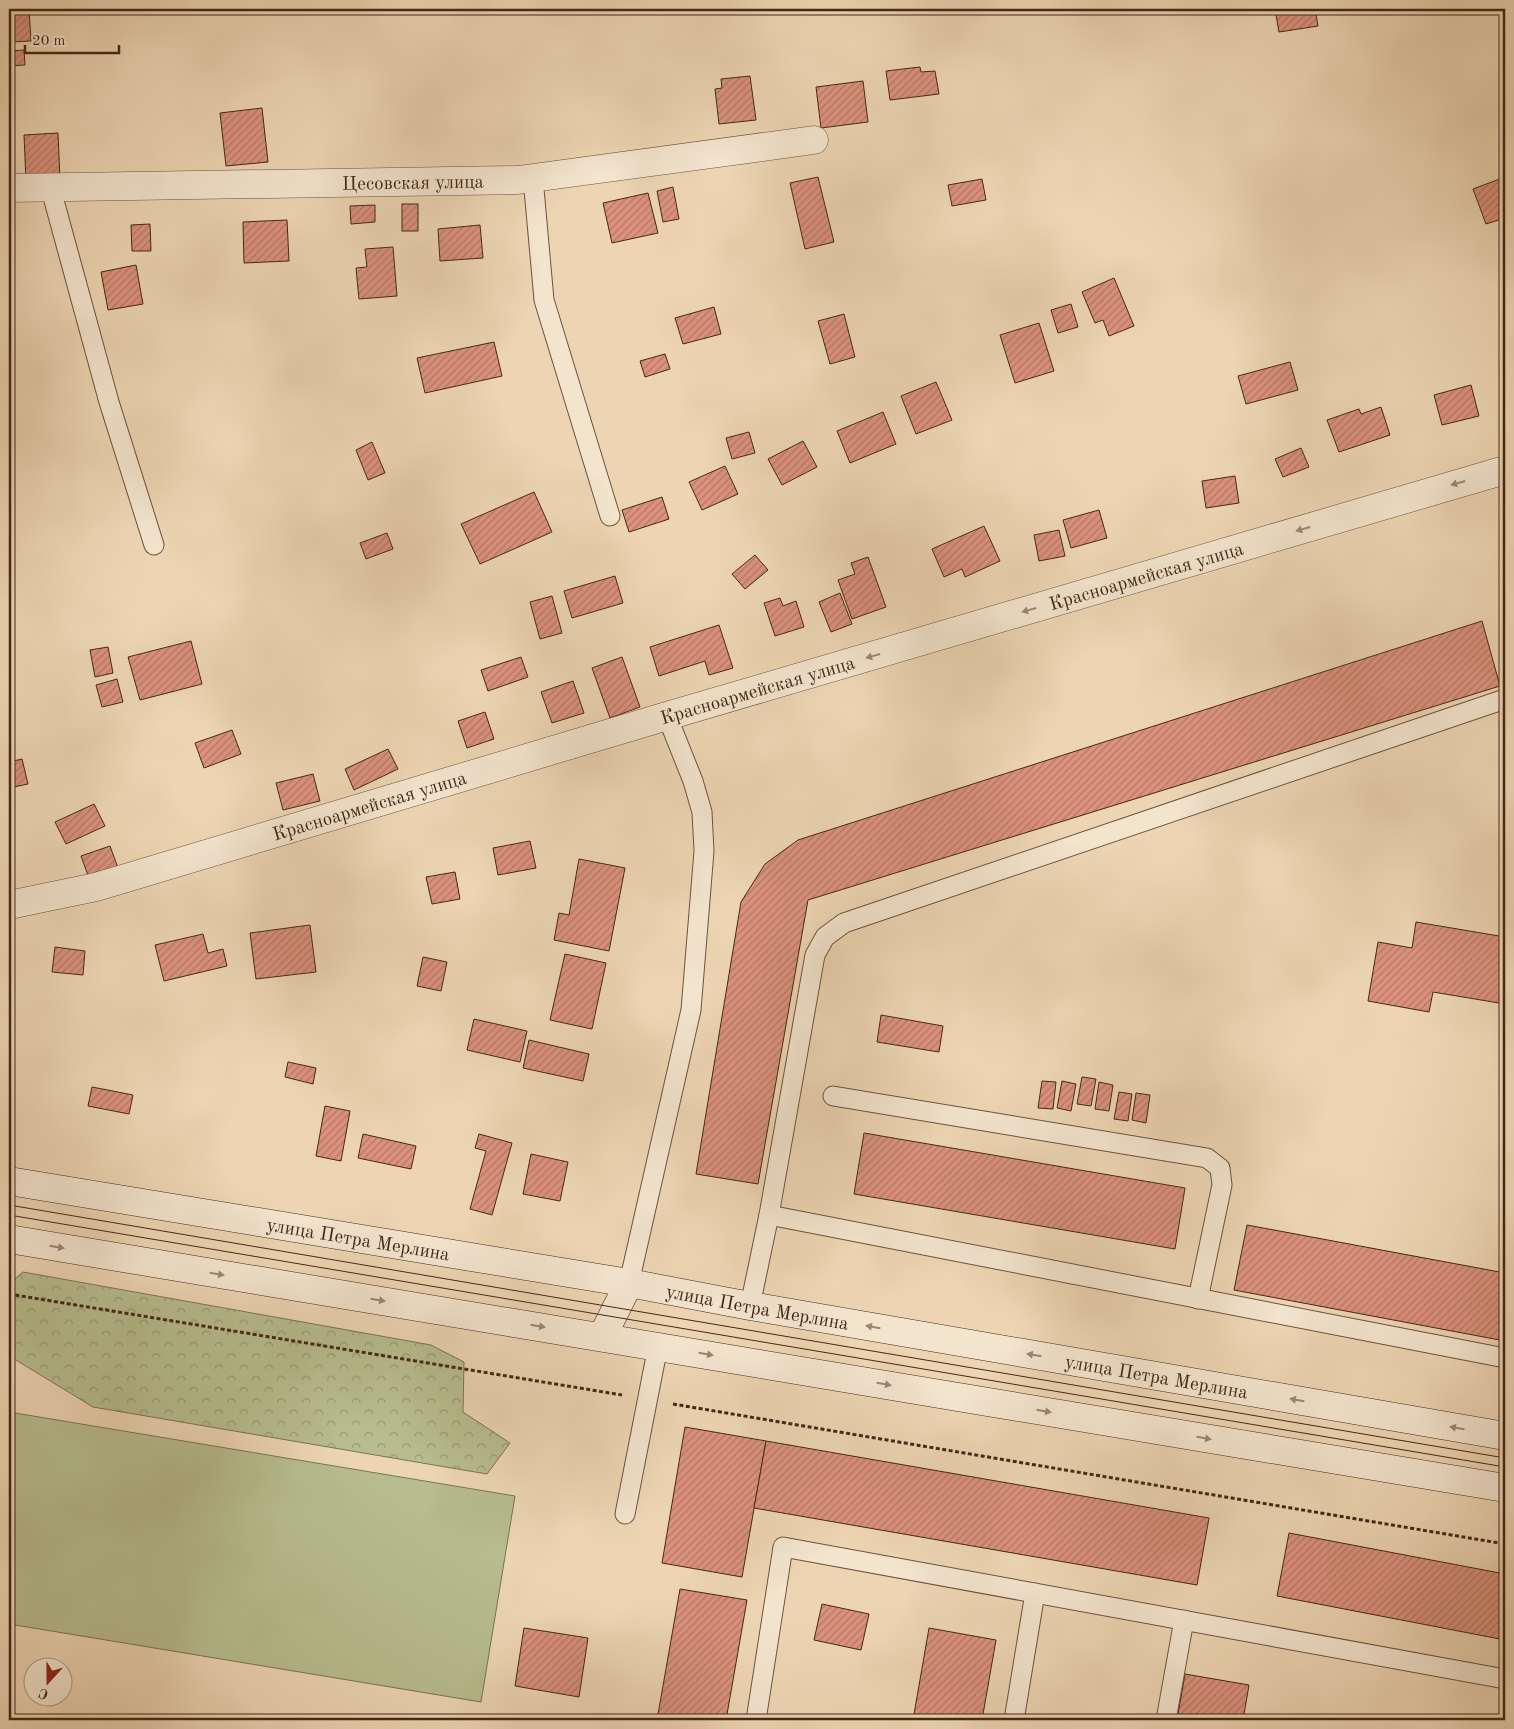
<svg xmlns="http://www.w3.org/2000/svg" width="1514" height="1729" viewBox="0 0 1514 1729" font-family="'Old Standard TT',serif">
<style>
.green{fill:#b7bd8e;stroke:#7e7252}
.forest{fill:url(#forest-crowns);stroke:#7e7252}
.building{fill:url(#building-hatch);stroke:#442717}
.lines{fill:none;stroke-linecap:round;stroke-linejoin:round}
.service-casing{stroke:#6e523e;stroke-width:21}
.minor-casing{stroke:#6e523e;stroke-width:29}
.tertiary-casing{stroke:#6e523e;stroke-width:29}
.secondary-casing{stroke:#442717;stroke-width:29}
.path{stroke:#442717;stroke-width:3;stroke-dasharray:4 2.5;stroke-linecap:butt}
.service{stroke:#f3e4ce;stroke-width:19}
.minor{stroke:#f3e4ce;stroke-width:28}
.tertiary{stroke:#f3e4ce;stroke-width:28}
.secondary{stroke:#f3e4ce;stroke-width:28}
.tram{stroke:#442717;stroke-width:1}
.oneway{fill:#9c8672}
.labels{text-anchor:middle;stroke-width:5;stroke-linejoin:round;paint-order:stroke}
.street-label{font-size:19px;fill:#442717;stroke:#f3e4ce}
</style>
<defs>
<pattern id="forest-crowns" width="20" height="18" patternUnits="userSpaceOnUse" patternTransform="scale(1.25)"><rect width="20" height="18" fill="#b7bd8e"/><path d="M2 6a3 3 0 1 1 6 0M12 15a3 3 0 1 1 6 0" fill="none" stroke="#969a73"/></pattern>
<pattern id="building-hatch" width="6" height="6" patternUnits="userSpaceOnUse" patternTransform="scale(1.25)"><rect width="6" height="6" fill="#dc927d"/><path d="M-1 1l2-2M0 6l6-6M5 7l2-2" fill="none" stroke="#b47765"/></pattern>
</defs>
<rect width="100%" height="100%" fill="#edd5b3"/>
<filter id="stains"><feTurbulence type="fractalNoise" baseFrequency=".004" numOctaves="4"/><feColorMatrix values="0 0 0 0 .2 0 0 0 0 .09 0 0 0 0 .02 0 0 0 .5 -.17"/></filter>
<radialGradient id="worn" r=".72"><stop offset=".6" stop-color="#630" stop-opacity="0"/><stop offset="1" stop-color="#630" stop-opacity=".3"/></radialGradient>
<path class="green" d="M9,1412l506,84 -34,206 -472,-78z"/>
<path class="forest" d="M23,1272l408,73 33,17 -1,50 47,31 -23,31 -394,-67 -82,-50 -2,-4v-69z"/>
<g class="building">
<path d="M9,9h20l2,32 -22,1z"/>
<path d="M252,9h19l-17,5z"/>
<path d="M1275,9h40l3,17 -39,6z"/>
<path d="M24,50l1,15 -16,1v-15z"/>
<path d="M920,67l1,5 14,-1 4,23 -49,6 -4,-29z"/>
<path d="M750,76l6,44 -37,4 -4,-35 7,-1 -1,-9z"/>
<path d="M863,81l5,41 -47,6 -5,-41z"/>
<path d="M262,108l6,54 -42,4 -6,-53z"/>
<path d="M58,133l2,47 -34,1 -2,-46z"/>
<path d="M818,177l16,65 -29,7 -15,-66z"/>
<path d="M1505,177v41l-19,6 -13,-35z"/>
<path d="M982,179l4,21 -34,6 -4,-21z"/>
<path d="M673,187l6,32 -16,3 -6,-31z"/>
<path d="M648,193l10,40 -46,10 -9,-40z"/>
<rect x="402" y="204" width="16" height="27"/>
<path d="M375,205v17l-24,2 -1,-18z"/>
<path d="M287,220l2,41 -45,2 -1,-41z"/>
<path d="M150,224l1,27h-19l-1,-26z"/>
<path d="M480,225l3,33 -43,3 -2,-32z"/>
<path d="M393,247l4,49 -38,3 -3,-31 11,-1 -2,-18z"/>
<path d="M136,265l7,39 -35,6 -7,-38z"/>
<path d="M1114,278l20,48 -25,10 -6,-16 -8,3 -13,-31z"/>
<path d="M1071,304l7,23 -20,6 -7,-23z"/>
<path d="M714,307l7,27 -38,10 -8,-26z"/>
<path d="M844,314l11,43 -25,7 -12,-43z"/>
<path d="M1039,323l15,48 -39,12 -15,-48z"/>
<path d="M494,342l8,34 -77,17 -8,-35z"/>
<path d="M665,354l5,15 -25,8 -5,-16z"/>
<path d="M1290,362l8,28 -52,14 -8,-28z"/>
<path d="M936,382l16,38 -36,14 -15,-38z"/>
<path d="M1471,385l8,31 -37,9 -8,-30z"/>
<path d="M1381,407l9,28 -51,17 -12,-32 32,-11 2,5z"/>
<path d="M883,412l13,32 -46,19 -13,-32z"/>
<path d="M749,432l6,21 -23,6 -6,-21z"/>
<path d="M803,441l14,26 -35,18 -14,-26z"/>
<path d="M372,442l13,31 -17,7 -12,-30z"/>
<path d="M1301,448l8,19 -26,10 -8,-18z"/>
<path d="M725,466l13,28 -36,16 -13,-28z"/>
<path d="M1235,476l4,27 -33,5 -4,-27z"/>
<path d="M534,492l18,40 -72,32 -19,-40z"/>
<path d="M662,497l7,22 -40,13 -7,-22z"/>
<path d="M1099,510l8,28 -36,10 -8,-28z"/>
<path d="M984,526l16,35 -35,16 -3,-8 -18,8 -12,-28z"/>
<path d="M1059,530l6,26 -26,5 -5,-26z"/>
<path d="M387,533l6,16 -27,10 -6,-16z"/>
<path d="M755,555l13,15 -23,19 -13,-15z"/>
<path d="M868,557l18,50 -34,12 -14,-39 17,-6 -4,-11z"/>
<path d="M615,576l8,27 -51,15 -8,-27z"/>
<path d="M840,593l12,31 -21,8 -12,-30z"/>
<path d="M552,596l10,37 -22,6 -10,-37z"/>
<path d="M780,598l3,8 13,-5 8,26 -29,9 -11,-33z"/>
<path d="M1482,621l18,65 -692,214 -50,284 -62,-10 45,-272 24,-38 33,-24z"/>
<path d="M719,625l14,43 -24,7 -4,-14 -46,15 -9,-29z"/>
<path d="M191,641l11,43 -62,16 -12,-43z"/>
<path d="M108,647l5,26 -18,4 -5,-27z"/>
<path d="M521,657l7,20 -40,14 -7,-21z"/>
<path d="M622,657l18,50 -30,11 -18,-50z"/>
<path d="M117,679l6,23 -21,5 -6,-22z"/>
<path d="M573,681l11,32 -32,10 -11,-31z"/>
<path d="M485,712l9,27 -27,9 -9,-27z"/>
<path d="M232,730l9,24 -37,14 -9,-25z"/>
<path d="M388,749l10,20 -44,21 -9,-21z"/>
<path d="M22,759l6,25 -19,4v-26z"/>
<path d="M313,774l7,27 -37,9 -7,-27z"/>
<path d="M94,804l11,22 -39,18 -11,-22z"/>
<path d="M530,841l6,27 -38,7 -5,-27z"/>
<path d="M110,846l8,22 -29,10 -8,-22z"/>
<path d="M579,859l46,9 -16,83 -55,-11 5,-27 10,2z"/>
<path d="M455,872l5,27 -28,5 -6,-27z"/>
<path d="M1416,922l89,15v67l-72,-12 -4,20 -61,-11 10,-59 34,6z"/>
<path d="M310,925l6,47 -60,7 -6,-46z"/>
<path d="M203,934l5,19 15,-4 4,17 -63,15 -9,-36z"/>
<path d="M55,947l30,4 -2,24 -31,-3z"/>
<path d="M565,954l41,9 -14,66 -42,-9z"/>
<path d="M423,957l24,5 -6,29 -24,-5z"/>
<path d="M881,1015l62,11 -4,26 -62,-10z"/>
<path d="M474,1019l53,12 -7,31 -53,-12z"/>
<path d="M529,1040l60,14 -6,27 -60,-13z"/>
<path d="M288,1062l28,6 -3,16 -28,-7z"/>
<path d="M1082,1077l14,2 -5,27 -14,-2z"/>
<path d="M1042,1081l14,1 -3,27 -15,-1z"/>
<path d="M1062,1081l14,3 -5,27 -14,-3z"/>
<path d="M1099,1082l14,3 -4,26 -14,-2z"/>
<path d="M92,1087l41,8 -4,19 -41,-8z"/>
<path d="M1119,1092l13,2 -4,27 -14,-2z"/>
<path d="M1136,1093l14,2 -4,28 -14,-3z"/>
<path d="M325,1106l25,5 -9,50 -25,-5z"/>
<path d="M864,1133l321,55 -10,61 -321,-55z"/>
<path d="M363,1134l53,12 -5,23 -53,-11z"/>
<path d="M479,1134l33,9 -20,72 -22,-6 16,-58 -11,-3z"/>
<path d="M531,1154l37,8 -8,39 -37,-7z"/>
<path d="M1247,1225l258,48v68l-271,-51z"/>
<path d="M685,1427l81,14 -24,136 -80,-14z"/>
<path d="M766,1441l443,77 -12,67 -443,-77z"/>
<path d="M1289,1533l216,41v66l-228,-44z"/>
<path d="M680,1589l67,11 -21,120h-69z"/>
<path d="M822,1604l47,10 -8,36 -47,-10z"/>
<path d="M524,1628l64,10 -9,59 -64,-11z"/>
<path d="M929,1628l67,12 -14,80h-69z"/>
<path d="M1185,1674l64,11 -6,35h-66z"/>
</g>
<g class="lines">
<g class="service-casing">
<g id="service">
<path d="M533,178l11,122 66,216"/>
<path d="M50,186l59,216 45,143"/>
<path d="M833,1096l374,62 13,10 2,17 -24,114"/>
<path d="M769,1215l46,-260 10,-18 19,-14 661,-224"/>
<path d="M629,1283l62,-273 13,-159 -2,-39 -9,-31 -26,-65"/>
<path d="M750,1306l19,-91 736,143"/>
<path d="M625,1514l33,-168"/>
<path d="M756,1720l27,-173 722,132"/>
<path d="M1014,1720l21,-127"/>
<path d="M1166,1720l18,-100"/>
</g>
</g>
<g class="minor-casing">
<g id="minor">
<path id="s1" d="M9,188l509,-8 296,-40"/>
</g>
</g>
<g class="tertiary-casing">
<g id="tertiary">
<path id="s2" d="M9,905l87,-18 571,-171 838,-246"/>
</g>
</g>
<g class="secondary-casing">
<g id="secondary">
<path id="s3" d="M9,1181l620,102 121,23 755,130"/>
<path d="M9,1239l1496,249"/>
<path d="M602,1337l27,-54"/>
</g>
</g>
<g class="path">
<path d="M9,1294l613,101"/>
<path d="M673,1404l832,140"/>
</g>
<use href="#service" class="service"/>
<use href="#minor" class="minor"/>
<use href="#tertiary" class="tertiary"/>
<use href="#secondary" class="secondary"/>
<g class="tram">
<path d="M9,1205l1496,253"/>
<path d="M9,1215l1496,252"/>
</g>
</g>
<defs><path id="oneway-solid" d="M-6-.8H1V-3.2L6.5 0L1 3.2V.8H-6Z" transform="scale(1.25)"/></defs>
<g class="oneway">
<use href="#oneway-solid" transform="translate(1458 483) rotate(164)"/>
<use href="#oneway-solid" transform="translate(1303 529) rotate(164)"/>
<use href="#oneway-solid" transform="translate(1029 610) rotate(164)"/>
<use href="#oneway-solid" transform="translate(873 656) rotate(164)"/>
<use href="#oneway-solid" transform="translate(57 1247) rotate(9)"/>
<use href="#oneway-solid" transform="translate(217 1274) rotate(9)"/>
<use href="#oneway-solid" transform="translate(378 1300) rotate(9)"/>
<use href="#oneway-solid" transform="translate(538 1326) rotate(9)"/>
<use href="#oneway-solid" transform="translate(873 1327) rotate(-170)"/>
<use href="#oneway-solid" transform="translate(706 1354) rotate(10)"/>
<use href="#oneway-solid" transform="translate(1034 1355) rotate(-170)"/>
<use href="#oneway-solid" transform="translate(884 1384) rotate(10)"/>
<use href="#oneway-solid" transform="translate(1297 1400) rotate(-170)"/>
<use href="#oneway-solid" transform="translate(1044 1411) rotate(10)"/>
<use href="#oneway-solid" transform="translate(1457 1428) rotate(-170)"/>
<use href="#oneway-solid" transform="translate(1204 1438) rotate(10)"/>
</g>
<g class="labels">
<g class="street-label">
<text dy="7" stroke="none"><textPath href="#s1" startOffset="404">Цесовская улица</textPath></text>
<text dy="7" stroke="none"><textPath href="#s2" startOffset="1184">Красноармейская улица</textPath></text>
<text dy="7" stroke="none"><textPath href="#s2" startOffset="779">Красноармейская улица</textPath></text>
<text dy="7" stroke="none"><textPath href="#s2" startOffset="374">Красноармейская улица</textPath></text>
<text dy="7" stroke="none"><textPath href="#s3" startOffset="354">улица Петра Мерлина</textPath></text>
<text dy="7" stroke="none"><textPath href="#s3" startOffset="759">улица Петра Мерлина</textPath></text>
<text dy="7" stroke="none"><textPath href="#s3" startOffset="1164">улица Петра Мерлина</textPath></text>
</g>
</g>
<rect width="1514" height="1729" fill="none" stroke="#edd5b3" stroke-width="30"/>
<rect x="10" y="10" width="1494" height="1709" fill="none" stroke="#442717" stroke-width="2.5"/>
<rect x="15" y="15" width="1484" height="1699" fill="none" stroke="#442717"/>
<g transform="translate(48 1682) rotate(201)"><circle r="24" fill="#f3e4ce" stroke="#ad9885"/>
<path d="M0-4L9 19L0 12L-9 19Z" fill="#8f2418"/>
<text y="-8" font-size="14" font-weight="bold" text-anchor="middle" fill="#442717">С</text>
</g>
<path d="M25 45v8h94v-8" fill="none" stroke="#442717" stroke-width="2.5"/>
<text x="32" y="45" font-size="15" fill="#442717" stroke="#f3e4ce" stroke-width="4" paint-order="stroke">20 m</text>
<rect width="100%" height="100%" filter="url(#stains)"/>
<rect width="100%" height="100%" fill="url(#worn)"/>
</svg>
